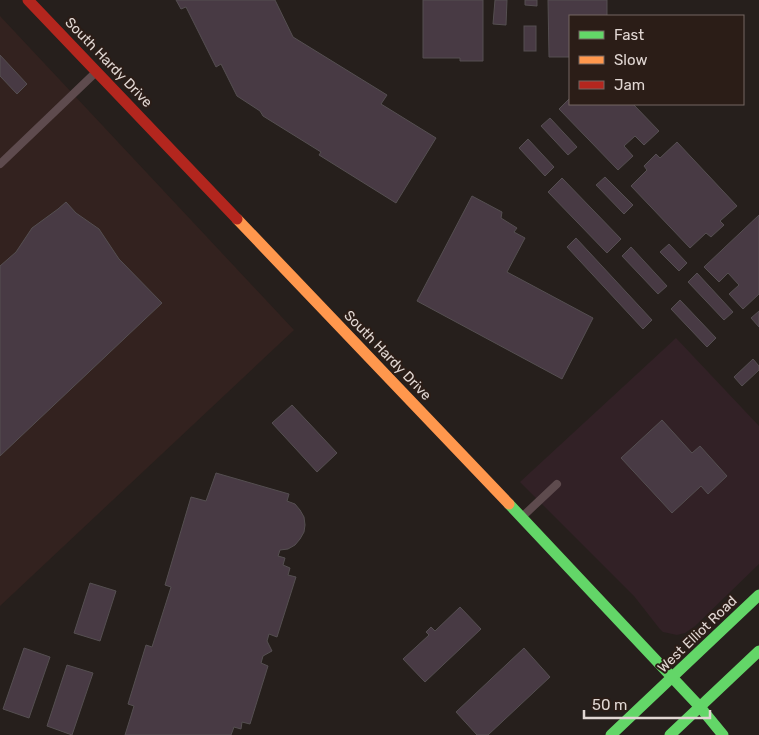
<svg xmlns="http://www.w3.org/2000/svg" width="759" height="735" viewBox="0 0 759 735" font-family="Rubik,sans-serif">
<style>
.commercial{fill:#322126}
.industrial{fill:#33221f}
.building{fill:#483a44;stroke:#554f51}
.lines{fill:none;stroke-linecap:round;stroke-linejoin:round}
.lane{stroke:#5e4b4e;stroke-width:8}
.fast{stroke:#63d668;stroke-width:11}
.slow{stroke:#ff974d;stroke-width:11}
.jam{stroke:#b3261e;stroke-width:11}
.labels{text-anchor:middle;stroke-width:4;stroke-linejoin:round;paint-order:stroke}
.street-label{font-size:14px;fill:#e1d7d3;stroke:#2b1d17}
</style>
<rect width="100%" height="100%" fill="#261f1c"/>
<path class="commercial" d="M676,338l83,88v138l-64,62 -10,7 -8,2 -14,-3 -4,-4 -25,-32 -114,-114z"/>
<path class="industrial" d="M0,16l294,314 -294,276z"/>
<g class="building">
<path d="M176,0h99l18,37 94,58 -6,9 55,34 -40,65 -77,-48 2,-3 -58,-36 -3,-5 -23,-15 -16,-32 -5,3 -30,-60 -5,2z"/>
<path d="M423,0h60v61h-23v-3h-37z"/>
<path d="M495,0h12l-1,25 -13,-1z"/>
<path d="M525,0h12v6l-12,-1z"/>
<path d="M548,0h59v16h-37v41h-21z"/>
<rect x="524" y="26" width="12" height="25"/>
<path d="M0,55l27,29 -10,10 -17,-18z"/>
<path d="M570,98v6h63l26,27 -15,14 -9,-9 -11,10 9,10 -15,14 -59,-61z"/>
<path d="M550,118l27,29 -9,8 -27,-29z"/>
<path d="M528,139l26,28 -9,9 -26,-28z"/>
<path d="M677,142l60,64 -17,15 4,4 -13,12 -5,-4 -16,15 -59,-62 16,-16 -3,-4 12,-12 4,4z"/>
<path d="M605,177l28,28 -9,9 -28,-29z"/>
<path d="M562,178l59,61 -14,14 -59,-61z"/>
<path d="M472,196l30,16 -1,6 16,10 -3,4 11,6 -18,34 86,46 -31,61 -145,-78z"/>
<path d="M66,202l10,11 23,16 20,30 43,44 -162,153v-190l16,-14 16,-24 26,-19z"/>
<path d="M759,215v79l-16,15 -14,-15 10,-9 -11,-12 -9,9 -15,-15z"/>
<path d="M576,238l76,82 -9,9 -76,-82z"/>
<path d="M669,244l18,19 -8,8 -19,-19z"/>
<path d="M631,247l36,39 -9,8 -36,-38z"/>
<path d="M697,273l36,39 -9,8 -36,-38z"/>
<path d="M680,300l36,38 -9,9 -36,-38z"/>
<path d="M759,311v16l-8,-9z"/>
<path d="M753,359l6,7v4l-17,16 -8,-9z"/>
<path d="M292,405l45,48 -20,19 -45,-49z"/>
<path d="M662,420l30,33 8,-7 27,30 -19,18 -7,-8 -29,27 -51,-55z"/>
<path d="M216,473l73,21 -2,7 8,3 5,6 4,7 1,8 -1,7 -4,7 -5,6 -7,4 -8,1 -2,6 7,2 -2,7 7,3 -2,7 8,2 -19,60 -8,-3 -2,7 5,10 -9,5 -2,7 7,3 -18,58 -8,-2 -1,7 -7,-2 -3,8h-106l9,-29 -6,-2 18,-59 6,2 19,-60 -6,-2 26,-88 15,4z"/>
<path d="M90,583l26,8 -16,50 -26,-8z"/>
<path d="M460,607l21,22 -56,53 -22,-23 26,-24 -3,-3 5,-5 4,4z"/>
<path d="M24,648l26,9 -21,61 -26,-9z"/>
<path d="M524,648l26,29 -62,58h-11l-21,-23z"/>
<path d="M67,665l26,8 -21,62 -25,-9z"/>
</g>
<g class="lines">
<g class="lane">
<path d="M0,164l94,-90"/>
<path d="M523,516l34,-32"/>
</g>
<g class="fast">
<path d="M509,504l191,203 23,28"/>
<path d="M611,735l148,-140"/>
<path d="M670,735l89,-84"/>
</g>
<path class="slow" d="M237,219l272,285"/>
<path class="jam" d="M28,0l209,219"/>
</g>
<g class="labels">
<g class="street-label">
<text transform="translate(109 62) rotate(46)" y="5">South Hardy Drive</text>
<text transform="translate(388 355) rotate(46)" y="5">South Hardy Drive</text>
<text transform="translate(697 634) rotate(-44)" y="5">West Elliot Road</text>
</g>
</g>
<rect x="569" y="15" width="175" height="90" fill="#2b1d17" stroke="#746762"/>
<rect x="579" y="31" width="25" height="8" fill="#63d668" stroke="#746762"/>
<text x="614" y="40" font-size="15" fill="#e1d7d3">Fast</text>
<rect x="579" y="56" width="25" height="8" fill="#ff974d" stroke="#746762"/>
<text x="614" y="65" font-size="15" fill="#e1d7d3">Slow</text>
<rect x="579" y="81" width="25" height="8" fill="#b3261e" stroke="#746762"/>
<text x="614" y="90" font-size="15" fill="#e1d7d3">Jam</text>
<path d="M584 710v8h126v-8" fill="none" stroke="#e1d7d3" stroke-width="2.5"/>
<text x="592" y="710" font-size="15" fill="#e1d7d3" stroke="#2b1d17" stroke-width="4" paint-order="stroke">50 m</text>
</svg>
